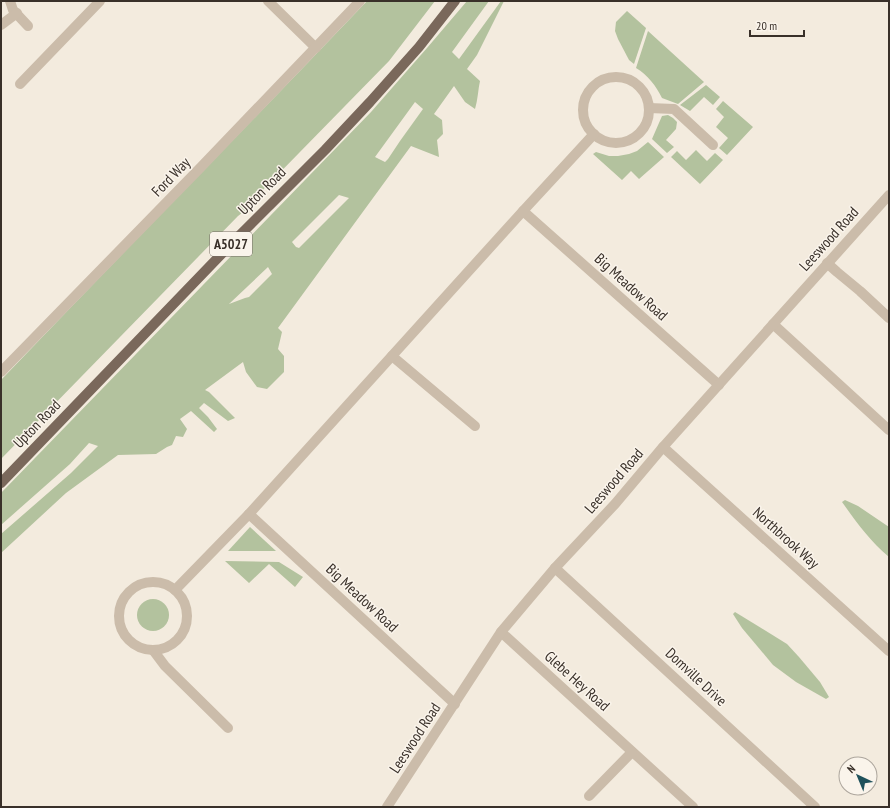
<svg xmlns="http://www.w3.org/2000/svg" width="890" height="808" viewBox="0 0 890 808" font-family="'PT Sans Narrow',sans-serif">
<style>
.green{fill:#b3c29e;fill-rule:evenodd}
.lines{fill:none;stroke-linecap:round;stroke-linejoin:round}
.minor{stroke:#cbbcaa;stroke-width:10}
.primary{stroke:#7a685b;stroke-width:10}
.labels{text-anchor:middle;stroke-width:3;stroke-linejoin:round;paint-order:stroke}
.shield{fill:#faf4eb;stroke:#736b63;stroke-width:1}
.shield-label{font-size:14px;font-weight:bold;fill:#393029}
.street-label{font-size:15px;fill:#393029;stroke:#faf4eb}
</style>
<rect width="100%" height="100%" fill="#f3ebde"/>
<g class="green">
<path d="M367,1h68l-46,60 -136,139 -2,6 -13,10 -237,243v-79c121,-127 245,-252 366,-379z"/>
<path d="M467,1h22l-37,51 7,7 42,-58h3l-27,54 -10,14 13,12c-2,9 -2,18 -5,28l-10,-7 -11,-16 -20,28 8,6 1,14 -6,6 2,17 -28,-11 -133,182 4,4 -4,17 6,7v16l-17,17 -10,-2 -11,-15 -3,-10 -38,28 4,2 26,26 -7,3 -24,-18 -5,5 9,9 9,12 -3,3 -23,-21 -11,8 7,10 -4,8 -7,-1 -4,9 -5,2 -11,7 -38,1 -52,38 -65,60v-19l70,-61 27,-27 -9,-3 -19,21 -69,61v-32l370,-381 56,-64zM415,102l8,7 -23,32 -12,18 -3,3 -10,-5zM339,195l10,3 -50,50 -3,-1 -4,-5zM268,267l4,7 -23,23 -4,1 -16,6z"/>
<path d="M627,11l19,17 -12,36 -5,-4 -11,-21 -3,-8 1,-9z"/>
<path d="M648,31l56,51 -26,22 -16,-6c-6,-12 -14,-23 -26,-30z"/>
<path d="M706,85l14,12 -7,8 -9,-8 -14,14 -10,-6z"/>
<path d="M723,101l30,26 -26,28 -8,-7 9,-10 -12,-11 8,-10 -8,-8z"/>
<path d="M668,115l5,3 4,4 -1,7 -10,11 8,7 -7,6 -15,-14 10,-23z"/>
<path d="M648,142l16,15 -25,22 -8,-8 -9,9 -29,-26 3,-2 13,4h9l11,-2 8,-3z"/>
<path d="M696,150l11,11 8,-8 8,7 -23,24 -29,-27 6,-6 9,9z"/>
<path d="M845,500l13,6 31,21v30c-20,-17 -32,-34 -47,-55z"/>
<path d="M250,527l26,24h-48z"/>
<path d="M225,561l54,1 24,15 -8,10 -26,-23 -20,19z"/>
<circle cx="153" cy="615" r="16"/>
<path d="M735,612l52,32 12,13 21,25 9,15 -3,2 -30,-17 -23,-17 -31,-37 -9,-14z"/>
</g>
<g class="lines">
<g class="minor">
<path d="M10,1l3,9 15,16"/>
<path d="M268,1l48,47"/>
<path d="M1,25l16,-12"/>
<circle cx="616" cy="110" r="33"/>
<path d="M20,84l80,-83"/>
<path d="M649,108l25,1 39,36"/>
<path d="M523,211l196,174"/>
<path d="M827,263l10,9 23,19 29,27"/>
<path d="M773,324l116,106"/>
<path d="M392,356l83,70"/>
<path d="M1,372l200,-205 159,-166"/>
<path d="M663,447l226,204"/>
<path d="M249,514l206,190"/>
<path d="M555,568l260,239"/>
<circle cx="153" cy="616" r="34"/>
<path d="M175,590l74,-76 274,-303 71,-77"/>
<path d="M501,632l192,175"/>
<path d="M153,650l12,16 63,62"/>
<path d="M589,796l43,-44"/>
<path d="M387,807l114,-175 54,-64 60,-64 48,-57 226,-252"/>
</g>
<path class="primary" d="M1,483l234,-243 90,-90 45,-48 49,-55 36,-46"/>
</g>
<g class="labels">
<rect class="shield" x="210" y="232" width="42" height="24" rx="3"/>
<g class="shield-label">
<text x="231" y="249">A5027</text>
</g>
<g class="street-label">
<text transform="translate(171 177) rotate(-46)" y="5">Ford Way</text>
<text transform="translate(262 191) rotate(-45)" y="5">Upton Road</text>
<text transform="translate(829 239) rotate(-48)" y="5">Leeswood Road</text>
<text transform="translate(631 287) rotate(42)" y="5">Big Meadow Road</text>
<text transform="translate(37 424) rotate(-46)" y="5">Upton Road</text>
<text transform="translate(614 481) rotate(-49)" y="5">Leeswood Road</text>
<text transform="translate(786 538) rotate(42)" y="5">Northbrook Way</text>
<text transform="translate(362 598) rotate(43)" y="5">Big Meadow Road</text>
<text transform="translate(696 677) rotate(43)" y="5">Domville Drive</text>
<text transform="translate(577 681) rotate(42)" y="5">Glebe Hey Road</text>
<text transform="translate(415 738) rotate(-57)" y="5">Leeswood Road</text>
</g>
</g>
<rect width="890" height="808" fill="none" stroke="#393029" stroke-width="4"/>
<g transform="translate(858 776) rotate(316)"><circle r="19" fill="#faf4eb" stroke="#ada69d"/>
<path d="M0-3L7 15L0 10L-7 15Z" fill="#1f515b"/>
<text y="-6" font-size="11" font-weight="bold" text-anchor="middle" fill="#393029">N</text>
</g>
<path d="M750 30v6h54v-6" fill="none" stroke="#393029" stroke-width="2"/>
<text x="756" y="30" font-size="12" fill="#393029" stroke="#faf4eb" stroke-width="3" paint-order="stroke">20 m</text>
</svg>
